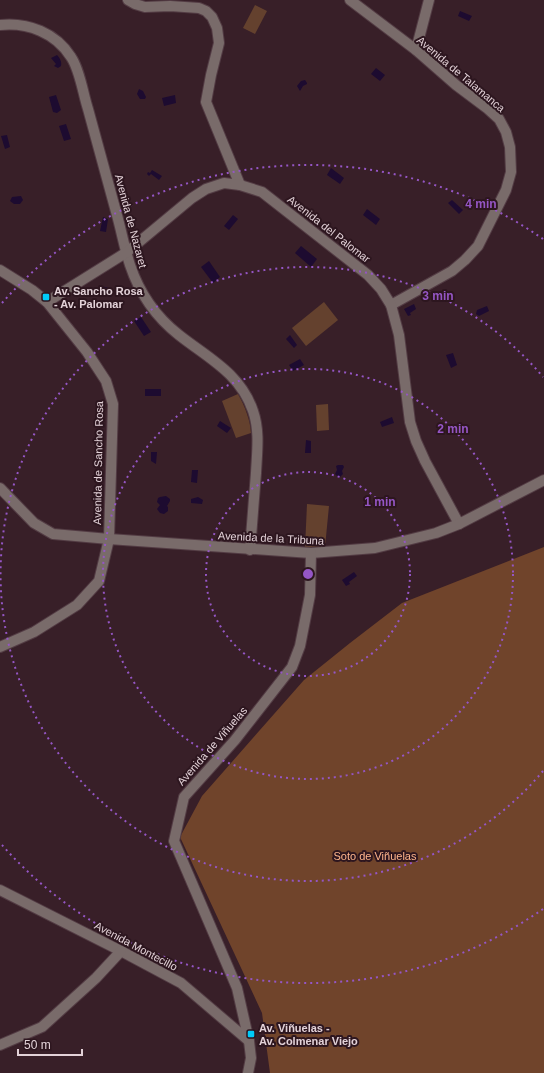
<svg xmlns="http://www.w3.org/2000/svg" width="544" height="1073" viewBox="0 0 544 1073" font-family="Helvetica,sans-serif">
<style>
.green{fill:#64412e}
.forest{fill:#70442b}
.water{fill:#1d0b30}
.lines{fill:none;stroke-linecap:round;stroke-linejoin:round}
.minor-casing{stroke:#533c44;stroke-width:12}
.minor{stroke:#796b6a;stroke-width:10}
.ring{fill:none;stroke:#9556c5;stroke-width:2;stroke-dasharray:2 4}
.poi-dot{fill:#00cbf9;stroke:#2d161f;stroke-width:1.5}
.labels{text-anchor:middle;stroke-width:4;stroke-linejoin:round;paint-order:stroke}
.street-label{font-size:11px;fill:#e3d2d8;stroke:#2d161f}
.poi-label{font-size:11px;font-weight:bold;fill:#e3d2d8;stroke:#2d161f;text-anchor:start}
.park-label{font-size:11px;fill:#feb58c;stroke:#2d161f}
.centre{fill:#9556c5;stroke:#2d161f;stroke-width:2}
.ring-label{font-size:12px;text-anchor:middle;font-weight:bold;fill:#9556c5;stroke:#2d161f;stroke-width:4;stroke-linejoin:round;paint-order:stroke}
</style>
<rect width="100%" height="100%" fill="#381f28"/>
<g class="green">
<path d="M255,5l12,6 -12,23 -12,-6z"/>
<path d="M324,302l14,18 -32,26 -14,-18z"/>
<path d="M238,394c7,13 12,25 13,39l-15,5 -14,-37z"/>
<path d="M328,404l1,26 -12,1 -1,-26z"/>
<path d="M307,504l22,2 -4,41 -20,1z"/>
</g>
<path class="forest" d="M544,547v526h-274l-8,-60 -82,-176 22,-41 102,-116 46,-37 52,-40z"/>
<g class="water">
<path d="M460,11l12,5 -3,5 -11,-5z"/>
<path d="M57,55c3,3 5,7 4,11l-3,2 -4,-2 2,-2 -5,-6z"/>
<path d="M376,68l9,7 -5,6 -9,-7z"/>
<path d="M305,80l2,3v1l-4,2 -3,5 -3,-5 4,-5z"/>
<path d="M139,89l4,2 3,6 -1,2h-5l-3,-5z"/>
<path d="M56,95l5,15 -4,3 -4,-1 -4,-15z"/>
<path d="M175,95l1,8 -12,3 -2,-8z"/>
<path d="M66,124l5,15 -7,2 -5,-15z"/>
<path d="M7,135l3,12 -5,2 -4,-13z"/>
<path d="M331,168l13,10 -4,6 -13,-9z"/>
<path d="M152,170l10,6 -3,4 -8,-6 -2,2 -2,-2 1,-2 2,1z"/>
<path d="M21,196l2,4 -3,4h-6l-4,-3 2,-4z"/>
<path d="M452,200l11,10 -4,4 -11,-11z"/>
<path d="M367,209l13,10 -4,6 -13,-10z"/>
<path d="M233,215l5,4 -9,11 -5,-4z"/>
<path d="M103,217l5,2 -2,13 -6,-1z"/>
<path d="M301,246l16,13 -6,8 -16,-14z"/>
<path d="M209,261l11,16 -7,6 -12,-16z"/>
<path d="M101,286l12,3 -2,8 -12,-4z"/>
<path d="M414,304l2,5 -6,4 1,2 -3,1 -4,-7z"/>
<path d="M487,306l2,5 -10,5 -3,-2 1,-4z"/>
<path d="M141,317l10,15 -7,4 -10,-15z"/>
<path d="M290,335l7,10 -3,3 -8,-9z"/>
<path d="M453,353l4,12 -6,3 -5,-13z"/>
<path d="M300,359l4,6 -11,6 -4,-6z"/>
<rect x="145" y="389" width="16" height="7"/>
<path d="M392,417l2,6 -12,4 -2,-5z"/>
<path d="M220,421l11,7 -4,5 -10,-7z"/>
<path d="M306,440l5,1v12h-6z"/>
<path d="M151,452h6l-1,12 -5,-3z"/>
<path d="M338,465h5l1,2 -2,4 1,3 -4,4 -4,-4 2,-4 -1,-4z"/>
<path d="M192,470h6l-1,13 -6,-1z"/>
<path d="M166,496l4,3v2l-3,5 1,1v4l-4,3 -4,-1 -3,-4 3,-4 -3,-3 1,-4 2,-1z"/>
<path d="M198,497l5,3 -1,4 -11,-1v-4z"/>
<path d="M354,572l3,4 -8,6 1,2 -4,2 -4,-6z"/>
</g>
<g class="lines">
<g class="minor-casing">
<g id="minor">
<path d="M128,0l7,4 10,3 25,-1 29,2 7,3 6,6 5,11 2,15 -8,32 -5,27 34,83"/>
<path d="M350,0l66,50 40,35 32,24 11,10 7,13 4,15 1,25 -5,18 -28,56 -13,14 -13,11 -61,34"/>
<path d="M0,25c28,-3 56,8 71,32 9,13 12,37 17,52 10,36 20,73 30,110 4,15 7,31 12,46 9,27 26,52 49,70 29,23 61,38 74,76 7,20 4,41 3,62 -2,26 -4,51 -6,77"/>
<path d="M416,50l13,-50"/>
<path d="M0,270l32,20 15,12 40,50 19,29 7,23 -4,135 -10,42 -22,24 -43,27 -34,15"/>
<path d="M47,302l80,-50 65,-54 14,-9 18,-6 16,2 22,7 106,83 13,14 10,16 8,30 11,87 6,19 9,20 34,63"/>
<path d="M0,488l34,35 19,11 56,5 202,14 64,-5 61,-15 23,-9 85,-44"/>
<path d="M0,890l121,61 60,32 68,58"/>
<path d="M0,1045l42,-18 54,-49 25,-27"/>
<path d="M248,1073l3,-15 -2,-17 -12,-53 -63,-147 10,-44 51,-57 57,-73 8,-21 10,-51 1,-42"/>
</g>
</g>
<use href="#minor" class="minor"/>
</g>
<g class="ring">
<circle cx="308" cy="574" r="102"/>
<circle cx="308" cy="574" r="205"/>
<path d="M543 771A307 307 0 1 1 543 377"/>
<path d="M543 909A409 409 0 0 1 2 845M2 303A409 409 0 0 1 543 239"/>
</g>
<g class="poi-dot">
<rect x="42" y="293" width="8" height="8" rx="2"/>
<rect x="247" y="1030" width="8" height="8" rx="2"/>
</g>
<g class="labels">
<g class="street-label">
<text transform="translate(461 74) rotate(40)" y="4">Avenida de Talamanca</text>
<text transform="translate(131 221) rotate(75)" y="4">Avenida de Nazaret</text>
<text transform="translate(329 229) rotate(38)" y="4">Avenida del Palomar</text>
<text transform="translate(98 463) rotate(-89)" y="4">Avenida de Sancho Rosa</text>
<text transform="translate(271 538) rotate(3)" y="4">Avenida de la Tribuna</text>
<text transform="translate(212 746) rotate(-49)" y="4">Avenida de Viñuelas</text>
<text transform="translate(136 946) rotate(28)" y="4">Avenida Montecillo</text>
</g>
<g class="poi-label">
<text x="54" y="295">Av. Sancho Rosa<tspan x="54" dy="13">- Av. Palomar</tspan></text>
<text x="259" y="1032">Av. Viñuelas -<tspan x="259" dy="13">Av. Colmenar Viejo</tspan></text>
</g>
<g class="park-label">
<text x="375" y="860">Soto de Viñuelas</text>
</g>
</g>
<circle cx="308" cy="574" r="6" class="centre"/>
<g class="ring-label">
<text x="481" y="208">4 min</text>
<text x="438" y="300">3 min</text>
<text x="453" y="433">2 min</text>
<text x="380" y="506">1 min</text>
</g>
<path d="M18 1049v6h64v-6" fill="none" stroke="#e3d2d8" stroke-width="2"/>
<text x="24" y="1049" font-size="12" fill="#e3d2d8" stroke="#2d161f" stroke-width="3" paint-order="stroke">50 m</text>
</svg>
